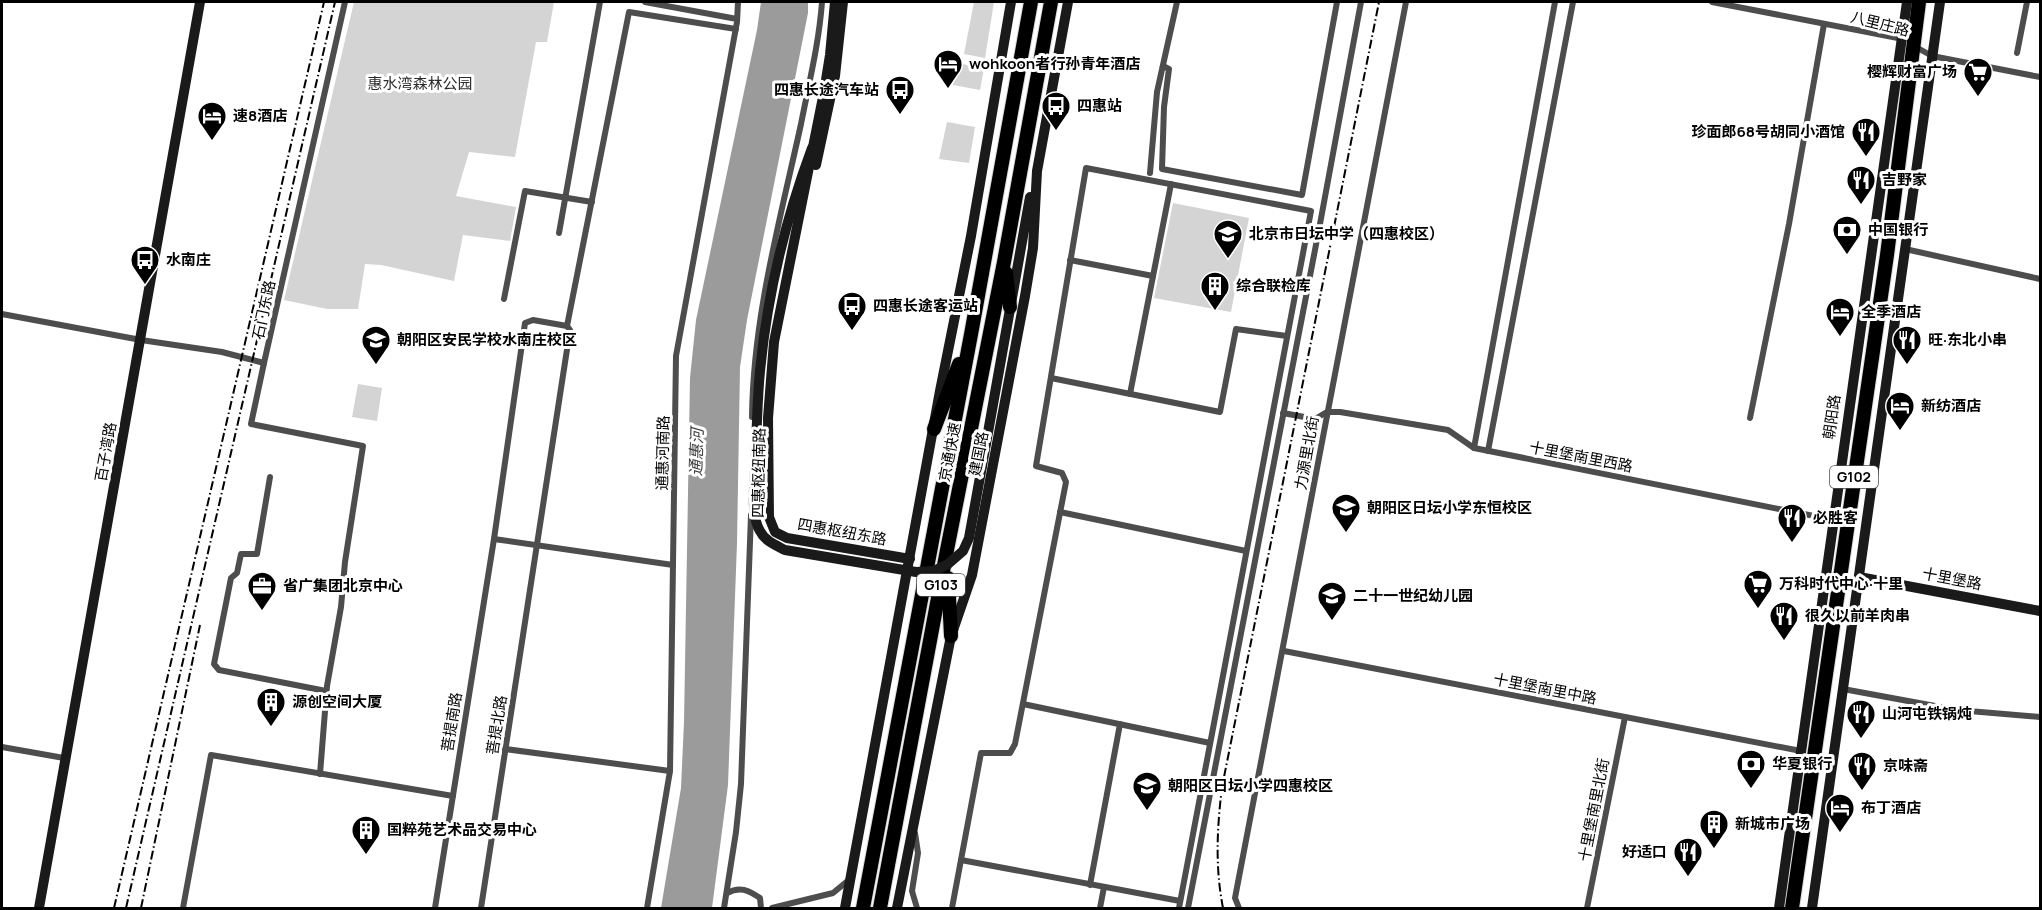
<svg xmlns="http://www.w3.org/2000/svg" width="2042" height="910" viewBox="0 0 2042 910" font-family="Manrope,'Noto Sans SC',sans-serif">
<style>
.green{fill:#d4d4d4}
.water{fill:#9b9b9b}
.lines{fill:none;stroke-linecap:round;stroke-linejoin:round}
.highway-casing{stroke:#dbdbdb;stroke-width:16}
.street{stroke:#4d4d4d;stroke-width:6}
.secondary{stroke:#1a1a1a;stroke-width:10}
.highway{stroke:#000;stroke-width:14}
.rail{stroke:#000;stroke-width:2;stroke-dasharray:9 3 1.5 3;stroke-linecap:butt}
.street-bridge{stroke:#4d4d4d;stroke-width:6}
.secondary-bridge{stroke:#1a1a1a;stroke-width:10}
.labels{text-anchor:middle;stroke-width:6;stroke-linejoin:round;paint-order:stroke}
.shield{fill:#fff;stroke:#4c4c4c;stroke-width:1.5}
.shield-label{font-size:14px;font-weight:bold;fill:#000}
.street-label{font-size:15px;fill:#000;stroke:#fff}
.poi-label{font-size:15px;font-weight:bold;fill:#000;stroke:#fff;text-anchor:start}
.park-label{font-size:15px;fill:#2b2b2b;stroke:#fff}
.water-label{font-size:16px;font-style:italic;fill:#3c3c3c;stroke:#fff}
</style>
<rect width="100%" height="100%" fill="#fff"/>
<g class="green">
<path d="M354,2h200l-7,40h-11l-21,115 -46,-5 -13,44 60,11 -6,34 -47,-6 -9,46 -73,-16 -16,-1 -7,45h-31l-43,-9z"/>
<path d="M974,2h20l-9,56 -21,-4z"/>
<path d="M956,59l6,5 22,4 -4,22 -27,-5z"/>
<path d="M947,122l28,5 -6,36 -30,-4z"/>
<path d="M1173,203l76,15 -18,94 -77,-14z"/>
<path d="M358,384l24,4 -5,33 -25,-4z"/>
</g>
<path class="water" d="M761,2h47v11l-61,307 -7,47 -3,176 -9,242 -16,123h-51l20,-120 3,-66 6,-344 6,-58 61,-290z"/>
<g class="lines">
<g class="highway-casing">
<g id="highway">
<path d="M1006,273l4,34"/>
<path d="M934,429l25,-65"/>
<path d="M948,578l3,58"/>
<path d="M863,908l109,-579 59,-327"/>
<path d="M880,908l66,-353 58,-293 47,-260"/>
<path d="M1792,908l95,-653 32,-253"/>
</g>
</g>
<g class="street">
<path d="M645,2l92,17"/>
<path d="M1712,2l191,37"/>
<path d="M1914,46l18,10 108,21"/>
<path d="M2017,53l10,-51"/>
<path d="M1163,66l6,3 -5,38 -2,62 140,26 35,-193"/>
<path d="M1150,173l7,-81 20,-90"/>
<path d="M559,233l41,-231"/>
<path d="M1905,249l135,30"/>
<path d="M504,299l21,-108 67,11"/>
<path d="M2,314l139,26 81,12 42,11 81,-361"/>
<path d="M567,326l62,-314 107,17"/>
<path d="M264,363l-13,61 112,22 -18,116 -4,45 -14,79 -7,88"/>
<path d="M1130,394l41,-210"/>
<path d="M1283,413l32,6 12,-7h13l108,18 26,18 360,72"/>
<path d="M752,417c1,-99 28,-197 49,-293 8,-41 18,-81 21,-122"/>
<path d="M1750,418l39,-194 35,-200"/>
<path d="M1474,448l81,-446"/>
<path d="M1488,451l85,-449"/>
<path d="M270,477l-13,77h-16l-4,19 -6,5 -17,86 5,6 107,21"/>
<path d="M1060,512l186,39"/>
<path d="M494,539l179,26"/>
<path d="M1284,651l517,100"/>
<path d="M1843,689l114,21 83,7"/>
<path d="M1023,704l187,39"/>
<path d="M2,747l62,11"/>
<path d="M505,749l165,22"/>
<path d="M915,833l3,20 -6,38 5,17"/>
<path d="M1090,885l30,-161"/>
<path d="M727,893c13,-7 21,-3 33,5l1,10"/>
<path d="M183,908l28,-153 242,41"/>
<path d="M435,908l59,-369 31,-216 8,-3 34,6 3,4 -89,578"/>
<path d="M647,908l23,-137 6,-415 61,-334 1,-20"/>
<path d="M724,908l12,-76 5,-48 10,-269"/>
<path d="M772,908l61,-15 17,-14"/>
<path d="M1100,908l4,-21"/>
<path d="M1188,908l132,-684 41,-222"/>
<path d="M1239,908l-4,-10 171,-896"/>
<path d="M1587,908l38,-191"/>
</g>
<g class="secondary">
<path d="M835,2l-5,53 -6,37 -50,250 -6,76 1,99 6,15 12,6 123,21"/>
<path d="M816,165l19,-89 8,-74"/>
<path d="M982,466l48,-269"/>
<path d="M1859,577l181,34"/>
<path d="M39,908l161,-906"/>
<path d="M845,908l95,-517 31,-155 40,-234"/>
<path d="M897,908l54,-272 21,-61 53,-279 8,-48 4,-77 31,-169"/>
<path d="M1779,908l128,-906"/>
<path d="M1812,908l128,-906"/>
</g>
<use href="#highway" class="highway"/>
<g class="rail">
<path d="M114,908l210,-906"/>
<path d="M126,908l209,-906"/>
<path d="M141,908l59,-283"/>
<path d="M1223,908c-8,-41 -6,-80 -1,-121l157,-785"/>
</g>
<g class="street-bridge">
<path d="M1070,260l83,16"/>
<path d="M1051,378l169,34 16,-83 51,7"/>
<path d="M961,860l219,41"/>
<path d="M952,908l29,-155h29l5,-9 51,-262 -4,-9 -26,-7 50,-298 225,43 -132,697"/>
</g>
<path class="secondary-bridge" d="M812,148c-26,70 -45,149 -52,223 -3,31 -3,61 -5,92 0,19 -5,52 5,68 5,10 15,14 25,19l131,22 18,-1 14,-7 15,-13 6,-13 13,-72"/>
</g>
<defs>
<g id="hotel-pin" transform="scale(1.5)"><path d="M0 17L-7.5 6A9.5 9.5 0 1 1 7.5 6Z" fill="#000" stroke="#fff"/><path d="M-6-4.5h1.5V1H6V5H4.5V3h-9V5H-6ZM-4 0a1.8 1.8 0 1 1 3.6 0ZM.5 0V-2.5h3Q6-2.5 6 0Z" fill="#fff"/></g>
<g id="supermarket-pin" transform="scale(1.5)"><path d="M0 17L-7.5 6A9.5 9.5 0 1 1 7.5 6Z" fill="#000" stroke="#fff"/><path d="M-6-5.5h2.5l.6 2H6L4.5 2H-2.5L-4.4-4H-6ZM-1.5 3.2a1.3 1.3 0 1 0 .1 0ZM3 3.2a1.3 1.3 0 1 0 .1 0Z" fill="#fff"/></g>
<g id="bus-pin" transform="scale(1.5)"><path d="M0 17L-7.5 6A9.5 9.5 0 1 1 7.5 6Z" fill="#000" stroke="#fff"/><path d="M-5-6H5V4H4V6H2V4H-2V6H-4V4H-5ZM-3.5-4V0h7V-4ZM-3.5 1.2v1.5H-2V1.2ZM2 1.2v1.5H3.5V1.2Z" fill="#fff"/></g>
<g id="restaurant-pin" transform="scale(1.5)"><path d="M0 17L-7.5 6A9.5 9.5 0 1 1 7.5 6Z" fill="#000" stroke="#fff"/><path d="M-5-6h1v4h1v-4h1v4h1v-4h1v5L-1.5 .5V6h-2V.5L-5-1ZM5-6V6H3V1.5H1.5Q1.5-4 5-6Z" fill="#fff"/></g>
<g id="bank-pin" transform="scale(1.5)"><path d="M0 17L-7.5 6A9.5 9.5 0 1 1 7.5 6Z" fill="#000" stroke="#fff"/><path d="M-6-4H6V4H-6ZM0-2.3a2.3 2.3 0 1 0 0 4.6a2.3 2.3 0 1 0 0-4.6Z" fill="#fff"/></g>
<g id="school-pin" transform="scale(1.5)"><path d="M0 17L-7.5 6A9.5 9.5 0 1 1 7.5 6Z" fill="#000" stroke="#fff"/><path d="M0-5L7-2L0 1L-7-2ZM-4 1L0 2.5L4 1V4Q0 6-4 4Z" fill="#fff"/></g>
<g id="building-pin" transform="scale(1.5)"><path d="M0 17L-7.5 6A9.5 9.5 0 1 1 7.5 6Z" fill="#000" stroke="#fff"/><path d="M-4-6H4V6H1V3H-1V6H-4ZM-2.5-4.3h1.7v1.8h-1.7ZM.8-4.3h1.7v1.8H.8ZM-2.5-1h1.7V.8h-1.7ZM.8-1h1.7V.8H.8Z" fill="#fff"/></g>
<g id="office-pin" transform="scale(1.5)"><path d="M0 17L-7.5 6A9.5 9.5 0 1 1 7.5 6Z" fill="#000" stroke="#fff"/><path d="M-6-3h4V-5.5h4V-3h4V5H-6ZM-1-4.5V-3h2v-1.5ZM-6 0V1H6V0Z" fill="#fff"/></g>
</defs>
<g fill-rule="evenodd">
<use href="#hotel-pin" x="948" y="64"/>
<use href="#supermarket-pin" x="1978" y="72"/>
<use href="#bus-pin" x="900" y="90"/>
<use href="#bus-pin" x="1056" y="106"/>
<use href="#hotel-pin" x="212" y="116"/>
<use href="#restaurant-pin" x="1866" y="132"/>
<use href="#restaurant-pin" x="1861" y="180"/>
<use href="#bank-pin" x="1847" y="230"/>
<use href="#school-pin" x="1228" y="234"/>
<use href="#bus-pin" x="145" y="260"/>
<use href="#building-pin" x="1215" y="286"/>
<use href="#bus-pin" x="852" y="306"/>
<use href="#hotel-pin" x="1840" y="312"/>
<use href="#school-pin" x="376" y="340"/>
<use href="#restaurant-pin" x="1907" y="340"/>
<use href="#hotel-pin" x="1900" y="406"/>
<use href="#school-pin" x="1346" y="508"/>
<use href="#restaurant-pin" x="1792" y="518"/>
<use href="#supermarket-pin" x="1758" y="584"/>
<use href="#office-pin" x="262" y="586"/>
<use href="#school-pin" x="1332" y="596"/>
<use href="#restaurant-pin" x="1784" y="616"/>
<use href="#building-pin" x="271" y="702"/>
<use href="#restaurant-pin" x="1861" y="714"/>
<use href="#bank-pin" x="1751" y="764"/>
<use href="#restaurant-pin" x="1862" y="766"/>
<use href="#school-pin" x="1147" y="786"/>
<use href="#hotel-pin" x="1840" y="808"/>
<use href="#building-pin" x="1714" y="824"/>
<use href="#building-pin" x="366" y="830"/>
<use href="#restaurant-pin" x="1688" y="852"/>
</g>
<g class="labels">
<g class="shield">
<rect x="1830" y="466" width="48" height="22" rx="4.5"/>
<rect x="917" y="574" width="48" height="22" rx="4.5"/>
</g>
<g class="shield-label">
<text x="1854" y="482">G102</text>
<text x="941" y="590">G103</text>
</g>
<g class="street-label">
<text transform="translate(1880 24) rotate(14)" y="5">八里庄路</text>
<text transform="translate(264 310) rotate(-78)" y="5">石门东路</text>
<text transform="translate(1832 417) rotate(-82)" y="5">朝阳路</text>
<text transform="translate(106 452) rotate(-80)" y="5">百子湾路</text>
<text transform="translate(950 452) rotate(-79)" y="5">京通快速</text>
<text transform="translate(663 453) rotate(-89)" y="5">通惠河南路</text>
<text transform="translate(1307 453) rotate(-80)" y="5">力源里北街</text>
<text transform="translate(979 454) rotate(-79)" y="5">建国路</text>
<text transform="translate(1581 457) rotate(11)" y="5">十里堡南里西路</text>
<text transform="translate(759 473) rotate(-89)" y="5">四惠枢纽南路</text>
<text transform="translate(842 532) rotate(10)" y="5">四惠枢纽东路</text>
<text transform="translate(1952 579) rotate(11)" y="5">十里堡路</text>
<text transform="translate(1545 689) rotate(11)" y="5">十里堡南里中路</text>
<text transform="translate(452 722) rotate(-81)" y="5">菩提南路</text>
<text transform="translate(497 725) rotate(-81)" y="5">菩提北路</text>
<text transform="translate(1594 810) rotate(-79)" y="5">十里堡南里北街</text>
</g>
<g class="poi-label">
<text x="969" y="69">wohkoon者行孙青年酒店</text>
<text x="1957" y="77" text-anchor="end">樱辉财富广场</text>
<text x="879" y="95" text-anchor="end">四惠长途汽车站</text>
<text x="1077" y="111">四惠站</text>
<text x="233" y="121">速8酒店</text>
<text x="1845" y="137" text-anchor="end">珍面郎68号胡同小酒馆</text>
<text x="1882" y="185">吉野家</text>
<text x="1868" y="235">中国银行</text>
<text x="1249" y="239">北京市日坛中学（四惠校区）</text>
<text x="166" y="265">水南庄</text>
<text x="1236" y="291">综合联检库</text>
<text x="873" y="311">四惠长途客运站</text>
<text x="1861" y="317">全季酒店</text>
<text x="397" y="345">朝阳区安民学校水南庄校区</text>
<text x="1928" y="345">旺·东北小串</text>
<text x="1921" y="411">新纺酒店</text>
<text x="1367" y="513">朝阳区日坛小学东恒校区</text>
<text x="1813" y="523">必胜客</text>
<text x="1779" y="589">万科时代中心·十里</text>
<text x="283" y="591">省广集团北京中心</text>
<text x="1353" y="601">二十一世纪幼儿园</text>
<text x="1805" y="621">很久以前羊肉串</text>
<text x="292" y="707">源创空间大厦</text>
<text x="1882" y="719">山河屯铁锅炖</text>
<text x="1772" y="769">华夏银行</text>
<text x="1883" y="771">京味斋</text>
<text x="1168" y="791">朝阳区日坛小学四惠校区</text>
<text x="1861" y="813">布丁酒店</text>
<text x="1735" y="829">新城市广场</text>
<text x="387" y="835">国粹苑艺术品交易中心</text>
<text x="1667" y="857" text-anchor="end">好适口</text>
</g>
<g class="park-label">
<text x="420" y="89">惠水湾森林公园</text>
</g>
<g class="water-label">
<text transform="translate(696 452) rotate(-88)" y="6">通惠河</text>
</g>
</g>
<rect width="2042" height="910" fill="none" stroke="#000000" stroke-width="6"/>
</svg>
